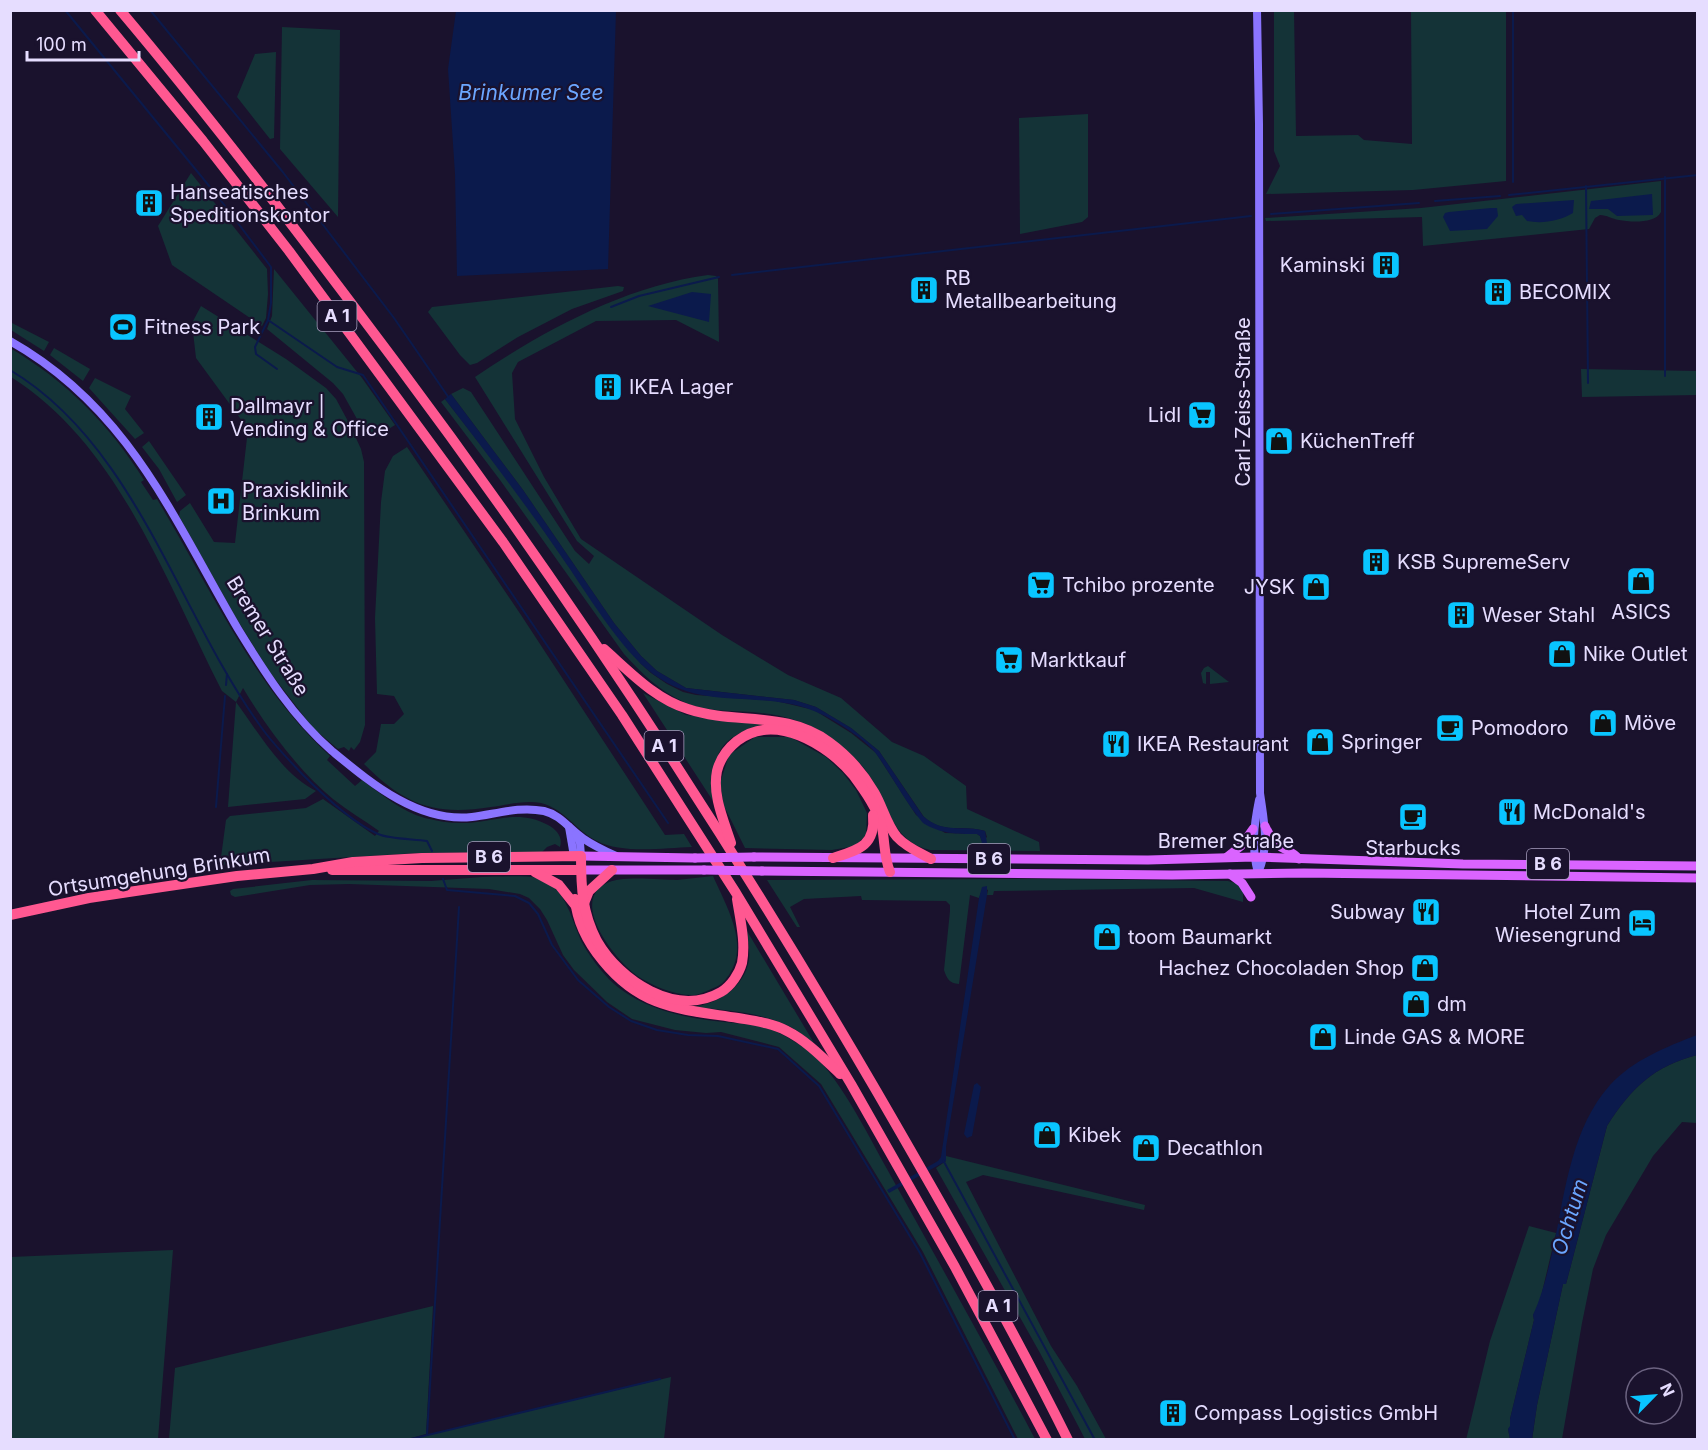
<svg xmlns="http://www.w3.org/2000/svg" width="1708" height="1450" viewBox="0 0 1708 1450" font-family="Inter,sans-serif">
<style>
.green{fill:#143337}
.water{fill:#0b1a4c}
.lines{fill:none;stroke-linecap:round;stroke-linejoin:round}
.stream{stroke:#0b1a4c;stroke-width:2}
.secondary{stroke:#8a74ff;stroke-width:8}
.primary{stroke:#da64ff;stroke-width:9}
.highway{stroke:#ff5891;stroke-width:10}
.primary-bridge{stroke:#da64ff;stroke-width:9}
.labels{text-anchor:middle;stroke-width:4.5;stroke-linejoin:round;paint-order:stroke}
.shield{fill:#1a122d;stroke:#a9a0c0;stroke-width:1.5}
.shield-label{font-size:18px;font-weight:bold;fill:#e6ddff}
.poi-label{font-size:20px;fill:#e6ddff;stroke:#1a122d;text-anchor:start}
.street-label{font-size:20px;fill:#e6ddff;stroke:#1a122d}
.water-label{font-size:21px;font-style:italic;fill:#6ba6ff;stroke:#1a122d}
</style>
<rect width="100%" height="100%" fill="#1a122d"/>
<g class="green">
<path d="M1274,11h20l2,125 62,-1 6,5 48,4 -1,-133h95v170l-93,9 -147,4 14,-28 -6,-15z"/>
<path d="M282,27l58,3 -2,187 -58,-68z"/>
<path d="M276,52l-2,86 -4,1 -33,-42 18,-43z"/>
<path d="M1088,114v103l-6,5 -62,12 -1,-116z"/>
<path d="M191,173l76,96 1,25 -2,24 -4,8 -90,-61 -14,-39z"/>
<path d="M1661,181v31c-6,12 -31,10 -42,8 -7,-1 -12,-5 -19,-5l-5,3 -6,11 -166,17 -1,-29 -156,4 -1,-3 156,-10z"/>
<path d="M274,269l88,109 33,47 -19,12 -10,-2 -23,-41 -10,-11 -66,-54 5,-13z"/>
<path d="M708,275l8,1 2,3 1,63 -43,-22 -80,1 -78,41 -6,11 3,46 29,58 37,62 141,96 66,40 53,23 51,44 32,14 42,30 1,23 72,33 1,9 -110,-1c-39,-9 -41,-46 -61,-75 -10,-15 -24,-27 -39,-38 -20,-14 -44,-21 -69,-24 -25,-3 -53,0 -77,-11 -23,-10 -43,-29 -60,-48l-124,-174 -59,-78 4,-3 73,94 92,133 31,38 10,9 16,11 16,8 13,3 80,6 38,9 37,23 25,20 40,62 29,18 32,1 3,2 2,5 5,-4 -2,-6c-21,-7 -41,4 -61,-14l-45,-66 -28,-23 -35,-21 -22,-7 -108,-12 -29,-17 -16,-15 -27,-33 -91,-133 -72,-96 12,-6 8,4 104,159 14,13 5,-8 -17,-15 -102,-164c68,-46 150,-91 233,-102z"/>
<path d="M618,286l6,1 -1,4 -51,18 -54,28 -41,26 -7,2 -10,-10 -32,-43 4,-5z"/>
<path d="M201,306l85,53 40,29 10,11 14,26 11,24 3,13 1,263 -5,17 -6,8 -3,-3 -2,4 -5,-4 -6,2 -25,-21 -44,-57 -34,-55 -56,-100 1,-5 10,-8 24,39 21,1 13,-114 -52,-71 -4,-35z"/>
<path d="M10,322l39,20 -5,9 -33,-21z"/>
<path d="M10,348c56,33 100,77 134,132l-3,2 12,18 4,-1c53,88 96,187 173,257l-3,4 28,26 7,-6c19,14 40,32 63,38 12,3 24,5 37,5 32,0 55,-15 86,2 9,5 15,12 12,22l-5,-3 -8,3 -5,5 -125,1 -197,12 6,-45 4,-4 76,-8 17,-9 52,37 4,-5c-15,-11 -31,-20 -46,-32 -36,-30 -66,-71 -90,-111l-7,14c22,30 46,72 80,89l-11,8 -77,8 8,-105 -14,-11c-56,-109 -103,-246 -211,-314z"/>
<path d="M54,348l36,21 -7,12 -33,-26z"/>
<path d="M1581,369l116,2v24l-115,2z"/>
<path d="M95,378l36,18 -6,13 19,24 -9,6 -46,-51z"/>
<path d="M149,441l37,54 -9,7 -18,-33 -17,-22z"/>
<path d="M407,447l114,168 144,220 19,-1 8,13c-28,1 -71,7 -95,-6 -21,-10 -32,-32 -56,-38 -16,-3 -35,2 -50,4 -57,9 -86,-2 -127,-43l12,-12 5,-28h13l10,-10 -10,-18 -17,-2 -2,-76 6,-116 4,-31 8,-15z"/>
<path d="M1208,666l21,16 -19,2v-12h-4v12l-3,-1 -2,-10 3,-5z"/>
<path d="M643,693l43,22 77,9c-48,15 -50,31 -50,77z"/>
<path d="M755,737h35l36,20 17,16 13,17 11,23 -1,22 -11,11 -23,4 -87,-2 -21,-42 -4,-23 9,-28z"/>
<path d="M713,876c13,30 37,68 16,99 -4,5 -6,9 -13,12 -6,2 -14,7 -21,8 -19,1 -40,-8 -56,-18 -21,-14 -70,-73 -34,-93 16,-9 53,-4 72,-4 12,-1 24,-3 36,-4z"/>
<path d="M482,877c15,0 41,-2 55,1 31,8 34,45 47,68 9,15 21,31 35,42 25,19 57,28 88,32 20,3 40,3 59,8 14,4 28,13 40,21 31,22 62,86 81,120 50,90 100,179 148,270h-17l-95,-187 -102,-168 -42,-37 -58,-15 -15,1 -31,-3 -43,-11 -25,-17 -33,-32 -11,-15 -16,-35 -7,-11 -11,-11 -9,-4 -31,-5 -140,-5 -39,1 -75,12 -4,-2 -1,-4 3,-2 79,-9 119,1z"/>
<path d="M1041,879l187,2 10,3 5,5v13l-49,-14 -200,3 -1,4h-6l1,-5 -5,-3 -4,11 -9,-3 -11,89c-10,-1 -12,-5 -15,-14l6,-59v-6l-4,-4 -84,-1 -1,-4 -57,3 -14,8 10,20h-3l-30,-47z"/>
<path d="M747,931l67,112c-8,-5 -15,-12 -23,-16 -30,-15 -66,-17 -98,-20 26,-4 51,-19 56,-47 1,-9 -1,-20 -2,-29z"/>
<path d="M1697,1055v68l-15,-1 -29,34 -47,79 -13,34 -11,54 -20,116 -30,1 5,-35 26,-121h3l5,-19 36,-139c24,-38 47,-60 90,-71z"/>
<path d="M946,1156l199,49 -1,5 -161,-35 -17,7 85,164 26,40 29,53h-21l-45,-86 -104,-185 10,-7z"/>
<path d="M1529,1226l27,7 -17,72 -6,10 1,5 -24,99v8l-2,2 2,10 -44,1 24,-99z"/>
<path d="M173,1250l-15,189h-147v-182z"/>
<path d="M433,1306l-7,128 -22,6 -235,-1 6,-71z"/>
<path d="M671,1377l-7,62h-255l19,-4z"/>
</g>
<g class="water">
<path d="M456,11h160l-8,258 -151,7 -2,-102 -7,-105z"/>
<path d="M1652,194l1,21 -36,1 -9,-7h-19l2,-8z"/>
<path d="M1574,200l-1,13c-13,8 -31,11 -46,8l-5,-6 -6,1 -4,-9 4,-3z"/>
<path d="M1491,208h6l1,8 -11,13 -37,2 -7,-14 2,-4 4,-1z"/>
<path d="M692,292l19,2 -2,28 -61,-16z"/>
<path d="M451,394l72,96 91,133 27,33 16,15 29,17 108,12 22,7 35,21 28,23 44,65c21,19 41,8 62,15l2,12h-5l-2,-7 -3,-2c-21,0 -36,0 -54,-11 -18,-21 -30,-46 -46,-68 -10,-15 -45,-37 -63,-44 -54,-22 -110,1 -161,-37 -33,-24 -68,-84 -92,-118 -37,-54 -76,-105 -116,-157z"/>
<path d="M987,886v9l-41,252v14l-57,32 -2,-3 51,-29 3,-4 38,-259 3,-11z"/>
<path d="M1697,1035v20c-43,11 -66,33 -90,71l-36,139 -5,19h-3l-26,121 -5,34h-22l-2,-10 2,-3v-7l24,-99 -1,-5c11,-24 16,-49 22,-75 10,-51 18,-114 55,-155 23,-25 56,-38 87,-50z"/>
<path d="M977,1083l4,4 -9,49 -5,2 -3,-4 10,-49z"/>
</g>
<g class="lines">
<g class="stream">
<path d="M65,10l154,188 52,69v36l-3,17 -13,27 1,7 21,15"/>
<path d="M150,10l132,161 112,147 55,80"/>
<path d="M1513,10v172"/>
<path d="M1665,177v199"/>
<path d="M1586,186l2,197"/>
<path d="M1509,195l189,-20"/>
<path d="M1435,201l65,-5"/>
<path d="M1271,214l148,-11"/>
<path d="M732,275l519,-59"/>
<path d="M611,307l28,-11 80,-19"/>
<path d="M268,320l69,47 26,8 305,448"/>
<path d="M10,370c126,75 168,243 251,357 12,17 28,33 42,48 19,19 50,48 75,59 11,5 36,5 49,7l5,10"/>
<path d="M226,685l1,-11"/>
<path d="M216,807l9,-111"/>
<path d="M443,879l4,11 68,6 14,7 9,11 14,31 26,35 31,27 22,14 26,9 31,5 30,1 60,13 41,37 101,167 95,187"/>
<path d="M943,1160l152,280"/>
<path d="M427,1435l32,-528"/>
<path d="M407,1440l253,-61"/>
</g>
<g class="secondary">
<path d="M1257,10l2,114 1,669c4,29 10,53 -2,80"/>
<path d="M10,341c119,67 163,177 228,288 27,44 55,88 94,122 39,32 86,72 140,66 24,-3 47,-11 72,-6 17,4 26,19 40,28 10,7 21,12 32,17"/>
<path d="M569,827l5,29"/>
<path d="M576,834l4,9 1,13"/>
<path d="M1258,873c-7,-26 -4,-48 1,-73"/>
</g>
<g class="primary">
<path d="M1265,826c4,9 8,16 16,21 7,4 12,5 18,12"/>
<path d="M581,856l114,2"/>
<path d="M754,857l394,3 106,-3 209,7 235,2"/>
<path d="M1227,857l14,-11 12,-17"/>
<path d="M581,870h123"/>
<path d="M762,871l410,4 132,-2 394,5"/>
<path d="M1230,874l12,9 9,14"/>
</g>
<g class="highway">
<path d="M95,10l108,131 86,110 214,291 119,173 114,178 115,191 104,183 92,173"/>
<path d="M120,10c97,115 187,234 277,354 174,233 333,476 480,728 66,114 132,229 191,348"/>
<path d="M604,649c26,23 51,50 84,60 48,16 97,1 141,33 18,13 34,31 45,50 9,15 12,32 23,45 9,10 23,16 34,22"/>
<path d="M731,843c-7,-22 -19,-48 -14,-72 3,-12 10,-22 20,-30 38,-29 90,3 116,34 11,15 25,34 29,52 3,16 2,30 8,45"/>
<path d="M833,858c25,-8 43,-12 40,-43"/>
<path d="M332,870h249"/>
<path d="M535,872l24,13 16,20"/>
<path d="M575,899c2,23 13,44 28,62 39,48 78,48 135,57 17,3 34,5 49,13 20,10 37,28 53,43"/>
<path d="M583,906l6,-15 23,-21"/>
<path d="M10,915l79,-17 73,-11 75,-11 76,-7 40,-7 69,-4 159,-2c0,31 1,57 16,85 23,40 79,77 124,51 10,-6 18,-18 21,-29 4,-21 -2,-44 -5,-64"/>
</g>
<g class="primary-bridge">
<path d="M695,858l59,-1"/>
<path d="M704,870l58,1"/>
</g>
</g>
<defs>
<g id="building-square" transform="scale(1.5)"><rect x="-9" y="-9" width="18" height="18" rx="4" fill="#09c5ff" stroke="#1a122d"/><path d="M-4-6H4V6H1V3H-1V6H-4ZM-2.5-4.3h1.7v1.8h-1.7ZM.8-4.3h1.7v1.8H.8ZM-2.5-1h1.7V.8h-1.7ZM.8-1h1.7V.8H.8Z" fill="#111"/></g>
<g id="stadium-square" transform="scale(1.5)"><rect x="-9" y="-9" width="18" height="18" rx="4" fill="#09c5ff" stroke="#1a122d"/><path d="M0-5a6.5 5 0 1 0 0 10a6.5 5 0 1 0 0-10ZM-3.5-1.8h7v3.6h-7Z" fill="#111"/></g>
<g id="supermarket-square" transform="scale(1.5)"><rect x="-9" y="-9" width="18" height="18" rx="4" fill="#09c5ff" stroke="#1a122d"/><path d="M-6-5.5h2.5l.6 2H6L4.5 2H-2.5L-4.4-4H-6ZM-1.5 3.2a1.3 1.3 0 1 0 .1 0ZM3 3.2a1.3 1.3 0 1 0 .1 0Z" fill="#111"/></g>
<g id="shop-square" transform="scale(1.5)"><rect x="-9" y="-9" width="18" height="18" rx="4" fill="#09c5ff" stroke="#1a122d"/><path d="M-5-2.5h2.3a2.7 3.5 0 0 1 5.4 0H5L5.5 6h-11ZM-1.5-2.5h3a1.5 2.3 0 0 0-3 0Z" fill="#111"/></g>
<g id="hospital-square" transform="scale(1.5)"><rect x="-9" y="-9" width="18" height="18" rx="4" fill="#09c5ff" stroke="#1a122d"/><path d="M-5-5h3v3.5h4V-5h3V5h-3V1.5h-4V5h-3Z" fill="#111"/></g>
<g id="cafe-square" transform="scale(1.5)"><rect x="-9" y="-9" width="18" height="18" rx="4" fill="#09c5ff" stroke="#1a122d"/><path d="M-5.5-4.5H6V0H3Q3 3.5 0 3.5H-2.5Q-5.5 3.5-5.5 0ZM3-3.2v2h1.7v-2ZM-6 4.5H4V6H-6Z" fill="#111"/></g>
<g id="restaurant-square" transform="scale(1.5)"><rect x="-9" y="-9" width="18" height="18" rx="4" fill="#09c5ff" stroke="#1a122d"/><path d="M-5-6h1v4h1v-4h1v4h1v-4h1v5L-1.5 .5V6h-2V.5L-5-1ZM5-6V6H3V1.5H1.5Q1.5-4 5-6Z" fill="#111"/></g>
<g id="hotel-square" transform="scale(1.5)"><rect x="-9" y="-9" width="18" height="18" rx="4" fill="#09c5ff" stroke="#1a122d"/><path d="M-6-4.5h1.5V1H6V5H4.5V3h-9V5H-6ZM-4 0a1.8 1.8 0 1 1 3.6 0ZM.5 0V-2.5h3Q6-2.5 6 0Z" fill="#111"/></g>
</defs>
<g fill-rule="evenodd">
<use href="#building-square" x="149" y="203"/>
<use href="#building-square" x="1386" y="265"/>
<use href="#building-square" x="924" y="290"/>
<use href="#building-square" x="1498" y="292"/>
<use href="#stadium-square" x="123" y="327"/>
<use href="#building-square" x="608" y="387"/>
<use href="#supermarket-square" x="1202" y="415"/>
<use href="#building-square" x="209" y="417"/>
<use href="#shop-square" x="1279" y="441"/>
<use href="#hospital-square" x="221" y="501"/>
<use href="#building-square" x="1376" y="562"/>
<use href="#shop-square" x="1641" y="581"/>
<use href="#supermarket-square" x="1041" y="585"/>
<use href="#shop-square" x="1316" y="587"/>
<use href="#building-square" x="1461" y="615"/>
<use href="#shop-square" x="1562" y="654"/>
<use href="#supermarket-square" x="1009" y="660"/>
<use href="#shop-square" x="1603" y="723"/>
<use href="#cafe-square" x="1450" y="728"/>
<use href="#shop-square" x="1320" y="742"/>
<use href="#restaurant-square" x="1116" y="744"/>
<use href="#restaurant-square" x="1512" y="812"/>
<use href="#cafe-square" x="1413" y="817"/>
<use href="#restaurant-square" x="1426" y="912"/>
<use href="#hotel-square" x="1642" y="923"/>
<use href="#shop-square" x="1107" y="937"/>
<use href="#shop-square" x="1425" y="968"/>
<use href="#shop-square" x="1416" y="1004"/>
<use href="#shop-square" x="1323" y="1037"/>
<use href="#shop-square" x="1047" y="1135"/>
<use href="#shop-square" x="1146" y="1148"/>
<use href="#building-square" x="1173" y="1413"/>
</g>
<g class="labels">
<g class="shield">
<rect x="317.5" y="301" width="39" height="30" rx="4.5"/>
<rect x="644.5" y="731" width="39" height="30" rx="4.5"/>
<rect x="468" y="842" width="42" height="30" rx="4.5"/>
<rect x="968" y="844" width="42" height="30" rx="4.5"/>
<rect x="1527" y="849" width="42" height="30" rx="4.5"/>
<rect x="978.5" y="1291" width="39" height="30" rx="4.5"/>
</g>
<g class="shield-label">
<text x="337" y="322">A 1</text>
<text x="664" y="752">A 1</text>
<text x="489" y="863">B 6</text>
<text x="989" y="865">B 6</text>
<text x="1548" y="870">B 6</text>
<text x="998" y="1312">A 1</text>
</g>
<g class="poi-label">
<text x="170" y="199">Hanseatisches<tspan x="170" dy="23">Speditionskontor</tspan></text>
<text x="1365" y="272" text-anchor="end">Kaminski</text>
<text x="945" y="285">RB<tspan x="945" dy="23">Metallbearbeitung</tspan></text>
<text x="1519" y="299">BECOMIX</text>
<text x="144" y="334">Fitness Park</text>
<text x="629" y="394">IKEA Lager</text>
<text x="230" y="413">Dallmayr |<tspan x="230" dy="23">Vending &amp; Office</tspan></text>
<text x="1181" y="422" text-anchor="end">Lidl</text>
<text x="1300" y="448">KüchenTreff</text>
<text x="242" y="497">Praxisklinik<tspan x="242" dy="23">Brinkum</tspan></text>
<text x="1397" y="569">KSB SupremeServ</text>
<text x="1062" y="592">Tchibo prozente</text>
<text x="1295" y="594" text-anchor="end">JYSK</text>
<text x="1641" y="619" text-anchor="middle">ASICS</text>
<text x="1482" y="622">Weser Stahl</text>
<text x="1583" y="661">Nike Outlet</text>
<text x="1030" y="667">Marktkauf</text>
<text x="1624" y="730">Möve</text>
<text x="1471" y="735">Pomodoro</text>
<text x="1341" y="749">Springer</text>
<text x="1137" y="751">IKEA Restaurant</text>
<text x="1533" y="819">McDonald's</text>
<text x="1413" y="855" text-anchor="middle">Starbucks</text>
<text x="1405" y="919" text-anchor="end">Subway</text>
<text x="1621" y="919" text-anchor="end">Hotel Zum<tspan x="1621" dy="23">Wiesengrund</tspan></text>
<text x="1128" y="944">toom Baumarkt</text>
<text x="1404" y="975" text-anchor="end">Hachez Chocoladen Shop</text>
<text x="1437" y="1011">dm</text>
<text x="1344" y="1044">Linde GAS &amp; MORE</text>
<text x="1068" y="1142">Kibek</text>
<text x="1167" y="1155">Decathlon</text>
<text x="1194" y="1420">Compass Logistics GmbH</text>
</g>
<g class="street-label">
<text transform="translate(1243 402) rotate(-90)" y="7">Carl-Zeiss-Straße</text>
<text transform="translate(268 636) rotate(58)" y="7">Bremer Straße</text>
<text x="1226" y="848">Bremer Straße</text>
<text transform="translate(159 872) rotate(-9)" y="7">Ortsumgehung Brinkum</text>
</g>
<g class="water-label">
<text x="531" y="100">Brinkumer See</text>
<text transform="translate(1570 1217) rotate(-73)" y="7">Ochtum</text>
</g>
</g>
<rect width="1708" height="1450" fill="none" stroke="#e6ddff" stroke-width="24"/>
<g transform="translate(1654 1396) rotate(65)"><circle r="28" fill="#1a122d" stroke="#6c6381" stroke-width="1.5"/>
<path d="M0-4.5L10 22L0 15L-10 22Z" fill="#09c5ff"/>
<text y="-9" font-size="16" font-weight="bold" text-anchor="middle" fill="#e6ddff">N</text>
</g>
<path d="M27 51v9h112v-9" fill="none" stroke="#e6ddff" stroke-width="3"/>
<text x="36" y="51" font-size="18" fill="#e6ddff" stroke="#1a122d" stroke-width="4.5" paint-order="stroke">100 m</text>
</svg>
